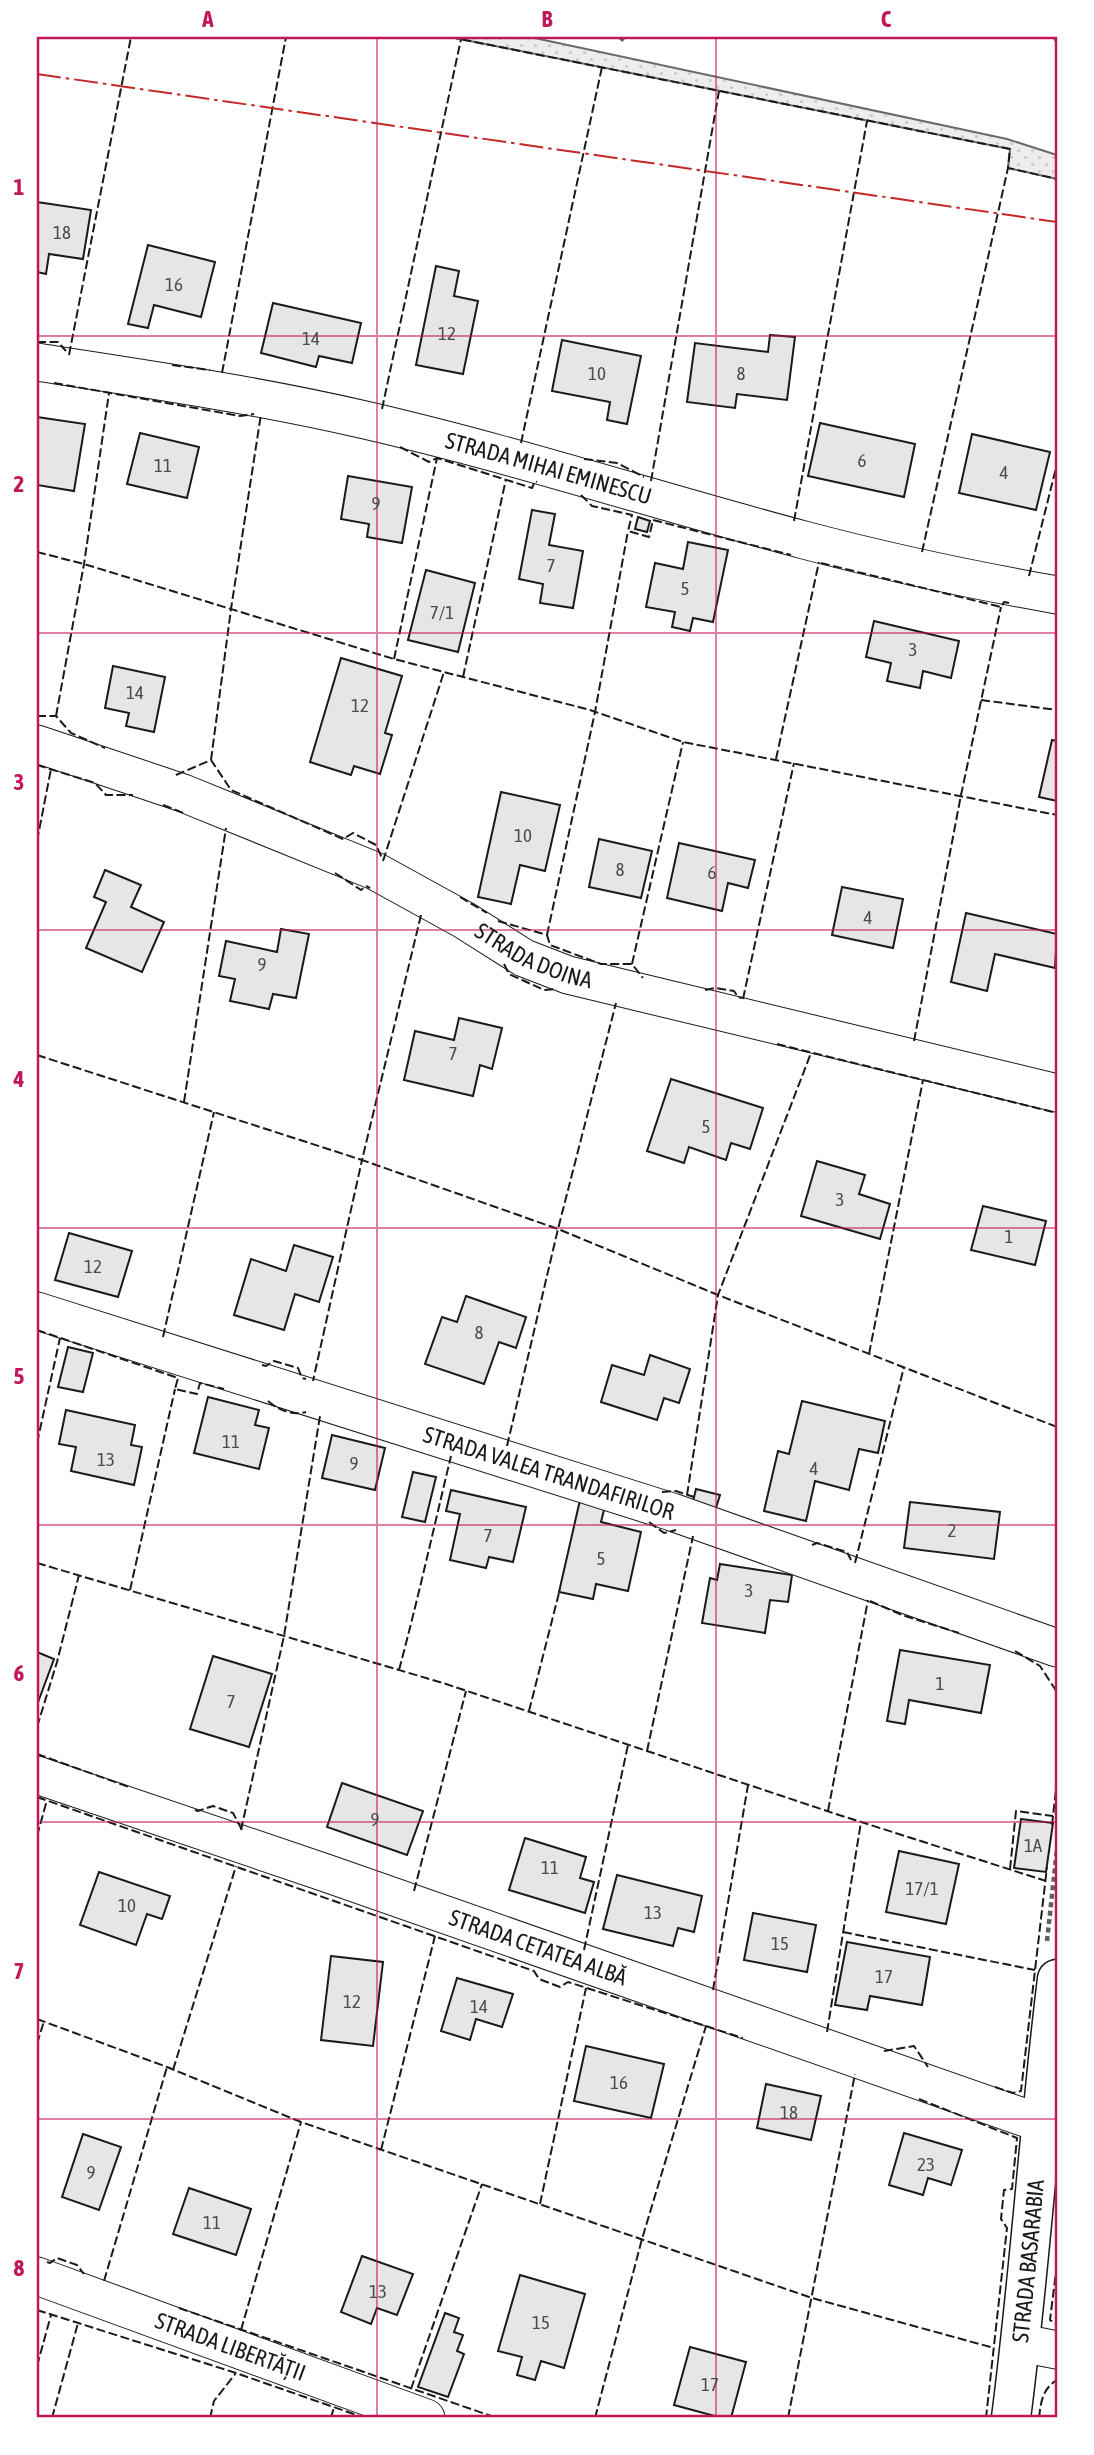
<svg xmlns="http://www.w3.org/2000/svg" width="1094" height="2455" viewBox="0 0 1094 2455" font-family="'Asap Condensed',sans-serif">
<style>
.grass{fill:url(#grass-dots);stroke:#6a6a6a;stroke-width:2}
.building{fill:#e6e6e6;stroke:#1a1a1a;stroke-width:2}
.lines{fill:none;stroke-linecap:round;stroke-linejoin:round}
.minor-casing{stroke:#1a1a1a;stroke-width:39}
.tertiary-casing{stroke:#1a1a1a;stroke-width:41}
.path{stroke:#5f5f5f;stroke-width:4.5;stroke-dasharray:5 3.5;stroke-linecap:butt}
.minor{stroke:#fff;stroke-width:37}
.tertiary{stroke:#fff;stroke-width:38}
.fence{stroke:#1a1a1a;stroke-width:2;stroke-dasharray:9 3.5;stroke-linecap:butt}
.power{stroke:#c62828;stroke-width:2;stroke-dasharray:24 5 3.5 5;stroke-linecap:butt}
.grid{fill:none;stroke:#c2185b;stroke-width:2;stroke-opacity:0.55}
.labels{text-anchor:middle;stroke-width:5;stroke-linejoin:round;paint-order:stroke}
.number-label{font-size:19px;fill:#4d4d4d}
.street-label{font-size:23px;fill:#1a1a1a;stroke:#fff}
.neatline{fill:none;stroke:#c2185b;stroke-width:2.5}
.grid-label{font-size:23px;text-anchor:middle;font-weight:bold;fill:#c2185b}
</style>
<defs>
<pattern id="grass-dots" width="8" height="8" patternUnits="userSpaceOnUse" patternTransform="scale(1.75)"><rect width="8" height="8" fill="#ededed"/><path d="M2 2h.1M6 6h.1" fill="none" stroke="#cbcbcb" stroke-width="1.8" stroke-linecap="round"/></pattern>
</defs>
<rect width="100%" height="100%" fill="#fff"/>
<path class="grass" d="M450,37h80l477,102 50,16v24l-49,-11 2,-19z"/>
<g class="building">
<path d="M37,202l54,8 -8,49 -34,-5 -3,20 -9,-2z"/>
<path d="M148,245l67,17 -14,55 -47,-12 -6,23 -20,-4z"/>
<path d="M436,266l23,5 -5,25 24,5 -15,73 -47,-9z"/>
<path d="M273,303l88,20 -9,40 -33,-7 -3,11 -55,-14z"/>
<path d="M770,335l25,2 -8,63 -50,-6 -2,14 -48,-6 8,-59 73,9z"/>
<path d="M562,340l79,16 -14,68 -20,-4 3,-18 -58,-11z"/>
<path d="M37,417l48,7 -11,67 -37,-6z"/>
<path d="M820,423l95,21 -11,53 -96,-21z"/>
<path d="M140,433l59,14 -12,51 -60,-14z"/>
<path d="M972,434l78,18 -14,58 -77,-17z"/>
<path d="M348,476l64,11 -10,56 -35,-6 2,-13 -28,-5z"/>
<path d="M532,510l23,4 -6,31 34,6 -10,57 -33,-5 3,-19 -24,-5z"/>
<path d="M638,517l12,4 -3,11 -12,-3z"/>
<path d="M688,542l40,8 -15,72 -20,-4 -3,13 -18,-4 3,-15 -29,-5 9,-44 28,6z"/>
<path d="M426,570l49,13 -17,69 -50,-12z"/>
<path d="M874,621l85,20 -8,37 -28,-7 -3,17 -33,-7 4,-18 -25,-6z"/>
<path d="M341,658l61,18 -17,57 7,2 -12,39 -26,-8 -3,9 -41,-13z"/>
<path d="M113,666l52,11 -11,55 -28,-6 3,-13 -24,-5z"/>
<path d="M1052,740l5,1v60l-18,-4z"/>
<path d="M501,792l59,13 -15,66 -25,-6 -9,39 -33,-7z"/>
<path d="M599,839l53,12 -11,47 -52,-11z"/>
<path d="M679,843l76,17 -7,28 -20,-5 -6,28 -55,-13z"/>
<path d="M105,870l36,15 -10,22 33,15 -22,50 -56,-24 20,-46 -12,-5z"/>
<path d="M842,887l61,12 -10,49 -61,-13z"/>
<path d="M966,913l91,21 -2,34 -60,-14 -8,37 -36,-9z"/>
<path d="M281,929l28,5 -13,64 -23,-4 -4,15 -39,-8 5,-22 -16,-3 7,-35 51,11z"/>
<path d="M459,1018l43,10 -10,41 -12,-4 -7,31 -69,-16 11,-49 39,9z"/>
<path d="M671,1079l92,29 -13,41 -19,-6 -5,17 -37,-13 -5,16 -37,-12z"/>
<path d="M817,1161l48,14 -6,19 31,10 -10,35 -79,-23z"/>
<path d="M983,1206l63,15 -11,44 -64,-15z"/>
<path d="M69,1233l63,18 -14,46 -63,-17z"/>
<path d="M294,1245l39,12 -14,45 -24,-8 -11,36 -50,-15 17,-56 35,12z"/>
<path d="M466,1296l60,21 -10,31 -17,-6 -15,42 -59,-20 17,-47 15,5z"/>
<path d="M68,1347l25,6 -10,39 -25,-5z"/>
<path d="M650,1355l40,14 -11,34 -15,-5 -7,22 -56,-18 11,-37 32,10z"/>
<path d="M208,1397l51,13 -4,15 14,3 -10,41 -65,-16z"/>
<path d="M802,1401l83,20 -7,32 -19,-4 -10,41 -34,-9 -9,40 -42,-10 14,-60 11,3z"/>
<path d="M66,1410l69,15 -4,20 11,2 -8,38 -63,-14 5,-24 -17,-3z"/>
<path d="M332,1435l53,13 -10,42 -53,-12z"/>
<path d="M413,1472l23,5 -11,45 -23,-5z"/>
<path d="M696,1489l24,6 -5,16 -23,-6z"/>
<path d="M451,1490l75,17 -13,55 -24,-5 -3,11 -36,-8 10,-46 -14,-3z"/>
<path d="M580,1500l25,6 -4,16 40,10 -13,59 -32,-7 -3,15 -34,-7z"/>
<path d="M910,1502l90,10 -6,47 -90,-11z"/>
<path d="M720,1564l72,11 -4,27 -18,-2 -5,33 -63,-10 8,-45 7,2z"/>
<path d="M900,1650l90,15 -9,48 -72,-13 -4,24 -18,-3z"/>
<path d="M37,1652l17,7 -17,46z"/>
<path d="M213,1656l59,18 -23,73 -59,-18z"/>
<path d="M342,1783l81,28 -16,44 -80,-28z"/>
<path d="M1021,1819l32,4 -7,49 -32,-4z"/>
<path d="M525,1838l61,19 -6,21 14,4 -9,31 -76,-23z"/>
<path d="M899,1851l60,13 -13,60 -60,-12z"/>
<path d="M99,1872l71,24 -8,23 -15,-5 -11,31 -56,-20z"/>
<path d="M617,1875l85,21 -8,36 -16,-4 -5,18 -70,-17z"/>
<path d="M753,1913l63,12 -9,47 -63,-12z"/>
<path d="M847,1942l83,15 -8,48 -52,-9 -3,14 -32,-5z"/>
<path d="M331,1956l52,6 -10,84 -52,-6z"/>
<path d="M457,1978l56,16 -11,33 -26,-8 -6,21 -29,-9z"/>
<path d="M586,2046l78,18 -13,54 -77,-17z"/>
<path d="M766,2084l55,12 -10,44 -54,-12z"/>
<path d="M904,2133l58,17 -11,35 -23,-7 -5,17 -34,-10z"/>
<path d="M83,2134l38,13 -22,63 -37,-13z"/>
<path d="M189,2188l62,21 -15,46 -63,-21z"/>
<path d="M362,2256l51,18 -16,41 -20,-7 -6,16 -30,-12z"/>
<path d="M520,2275l65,19 -21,74 -23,-7 -6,19 -18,-5 5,-18 -24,-6z"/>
<path d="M445,2313l14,5 -5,14 9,3 -6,16 7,3 -16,43 -30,-10z"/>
<path d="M690,2347l56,15 -15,56h-9l-48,-13z"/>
</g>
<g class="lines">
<g class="minor-casing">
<g id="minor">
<path id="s1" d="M37,362c110,17 220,33 328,58 148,34 292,81 439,120 83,22 168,40 253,55"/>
<path id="s2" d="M37,744l146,49 192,78 89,49 60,38 44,17 489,118"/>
<path id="s3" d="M37,1311l635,201 385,136"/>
<path id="s4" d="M37,1775l286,97 717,251"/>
<path id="s5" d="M37,2276l389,142"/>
<path d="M1021,2343l36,7"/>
</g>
</g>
<g class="tertiary-casing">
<g id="tertiary">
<path id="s6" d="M1011,2418c19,-146 28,-293 46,-439"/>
</g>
</g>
<g class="path">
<path d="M620,37l6,5"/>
<path d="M1055,37l2,4"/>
<path d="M1047,1941l10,-92"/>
</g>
<use href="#minor" class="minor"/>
<use href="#tertiary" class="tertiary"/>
<g class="fence">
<path d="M450,37l560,112 -2,19 49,11"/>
<path d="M37,342h21l8,9"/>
<path d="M69,355l62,-318"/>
<path d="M172,365l38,5"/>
<path d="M222,373l64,-336"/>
<path d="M54,383l186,33 14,-2"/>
<path d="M382,409l79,-370"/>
<path d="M521,443l81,-376"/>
<path d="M400,447l29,15 8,-4 95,30 3,-7 2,1"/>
<path d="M584,459l33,4 27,14"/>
<path d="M651,481l68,-390"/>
<path d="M581,495l11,11 40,9 -4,16 21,6 4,-17 138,35"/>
<path d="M794,521l73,-400"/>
<path d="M37,552l47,12 310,95 196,51 93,32 374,73"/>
<path d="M922,552l86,-384"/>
<path d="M821,563l180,44 3,-5 5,1"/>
<path d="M1029,576l28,-112"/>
<path d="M394,659l43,-201"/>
<path d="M463,677l43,-198"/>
<path d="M981,700l76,10"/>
<path d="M37,716h19l15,17 34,15"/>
<path d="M56,716l28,-152 25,-171"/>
<path d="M776,759l43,-197"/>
<path d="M211,760l20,-151 30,-195"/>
<path d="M37,765l58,18 11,12h27"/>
<path d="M176,775l35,-15 20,30 112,49 10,-6 23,12 6,13"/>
<path d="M163,805l23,9"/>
<path d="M37,841l14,-72"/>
<path d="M383,861l61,-189"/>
<path d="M335,873l26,17 5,-4 4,2"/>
<path d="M460,897l27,16"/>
<path d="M421,915l-59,245 196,69 160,66 339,132"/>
<path d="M498,921l49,14 3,10 51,19h31l11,14"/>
<path d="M547,935l48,-223 33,-181"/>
<path d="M504,964l5,10 35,16 13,-1"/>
<path d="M632,964l51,-222"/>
<path d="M705,990l10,-2 19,3 4,6 4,1"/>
<path d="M743,999l51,-236"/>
<path d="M914,1041l47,-246 40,-188"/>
<path d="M777,1044l280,69"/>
<path d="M37,1055l325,105 -49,221"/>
<path d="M184,1102l42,-274"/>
<path d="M37,1330l141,48 -3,11 22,5 3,-11 24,6"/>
<path d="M163,1337l51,-225"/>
<path d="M869,1354l54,-274"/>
<path d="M262,1365l4,1 8,-5 24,7 4,10 4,1"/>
<path d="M268,1401c10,9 25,15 38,11"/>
<path d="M37,1443l23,-105"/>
<path d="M507,1446l51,-217 58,-226"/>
<path d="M662,1492l14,-1 18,6 1,-2"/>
<path d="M687,1495l31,-200 93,-242"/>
<path d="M649,1522l15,11 12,-3"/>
<path d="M812,1545l5,-2 30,9 4,8"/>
<path d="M37,1563l406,120 393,131 210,67"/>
<path d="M855,1563l49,-196"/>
<path d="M130,1590l45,-201"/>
<path d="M870,1601l32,14 57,18"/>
<path d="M1015,1651l25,15 17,26"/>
<path d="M399,1670c19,-71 35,-143 52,-214"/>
<path d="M529,1711l31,-122"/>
<path d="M37,1727l20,-65 22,-87"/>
<path d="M647,1751l46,-215"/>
<path d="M37,1754l92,33"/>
<path d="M37,1797l497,174 5,8 21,8 8,-5 175,56"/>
<path d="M195,1810l3,1 15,-5 20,7 9,17"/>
<path d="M828,1811l40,-211"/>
<path d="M1052,1825l5,-44"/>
<path d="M241,1830l43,-194 36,-220"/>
<path d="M37,1836l10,-36"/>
<path d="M1010,1869l6,-58 37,5"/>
<path d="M414,1891l52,-200"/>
<path d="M843,1932l192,38"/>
<path d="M584,1950l44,-205"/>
<path d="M713,1990l35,-205"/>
<path d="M37,2019l130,48 134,55 511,176 182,50"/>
<path d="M827,2032l34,-210"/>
<path d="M37,2044l7,-23"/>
<path d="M884,2051l30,-5 14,21"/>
<path d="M173,2070l63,-204"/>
<path d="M995,2087l18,6 8,-2 26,-224"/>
<path d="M919,2099l98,39 -5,51 -8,1 -3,29 6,9 -21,190"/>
<path d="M381,2150l54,-214"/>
<path d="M540,2204l46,-216"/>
<path d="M47,2262l3,1 7,-5 20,7 7,9"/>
<path d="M1057,2264l-7,56 7,5"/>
<path d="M104,2281l63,-214"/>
<path d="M179,2308l318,110"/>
<path d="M37,2310l199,63 129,45"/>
<path d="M241,2330l60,-208"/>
<path d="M37,2366l14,-51"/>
<path d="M411,2389l71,-205"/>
<path d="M52,2418l26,-95"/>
<path d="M210,2418l4,-17 22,-28"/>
<path d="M331,2418l3,-11"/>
<path d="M595,2418l47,-179 64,-213"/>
<path d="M788,2418l67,-344"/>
<path d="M1039,2418c2,-16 3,-29 18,-38"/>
</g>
<path class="power" d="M37,74l1020,148"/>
</g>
<path class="grid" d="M377,37v2381M716,37v2381M37,336h1020M37,633h1020M37,930h1020M37,1228h1020M37,1525h1020M37,1822h1020M37,2119h1020"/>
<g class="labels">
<g class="number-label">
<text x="62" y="239">18</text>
<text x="174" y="291">16</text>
<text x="447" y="340">12</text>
<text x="311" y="345">14</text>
<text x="597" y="380">10</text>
<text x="741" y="380">8</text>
<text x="862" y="467">6</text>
<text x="163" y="472">11</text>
<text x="1004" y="479">4</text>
<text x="376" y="510">9</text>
<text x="551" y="572">7</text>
<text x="685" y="595">5</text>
<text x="442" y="619">7/1</text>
<text x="913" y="656">3</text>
<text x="135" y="699">14</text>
<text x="360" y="712">12</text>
<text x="523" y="842">10</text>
<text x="620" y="876">8</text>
<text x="712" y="879">6</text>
<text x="868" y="924">4</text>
<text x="262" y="971">9</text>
<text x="453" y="1060">7</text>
<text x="706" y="1133">5</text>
<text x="840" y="1206">3</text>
<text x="1009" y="1243">1</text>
<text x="93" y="1273">12</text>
<text x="479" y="1339">8</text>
<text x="231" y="1448">11</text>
<text x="106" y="1466">13</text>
<text x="354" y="1470">9</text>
<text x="814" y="1475">4</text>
<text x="952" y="1537">2</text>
<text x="488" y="1542">7</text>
<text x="601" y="1565">5</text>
<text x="749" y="1597">3</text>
<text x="940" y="1690">1</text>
<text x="231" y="1708">7</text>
<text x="375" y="1826">9</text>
<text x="1033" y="1852">1A</text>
<text x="550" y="1874">11</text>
<text x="922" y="1895">17/1</text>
<text x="127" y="1912">10</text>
<text x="653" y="1919">13</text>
<text x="780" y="1950">15</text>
<text x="884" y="1983">17</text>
<text x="352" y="2008">12</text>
<text x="479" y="2013">14</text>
<text x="619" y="2089">16</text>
<text x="789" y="2119">18</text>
<text x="926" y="2171">23</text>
<text x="91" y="2179">9</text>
<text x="212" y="2229">11</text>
<text x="378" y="2298">13</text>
<text x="541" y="2329">15</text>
<text x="710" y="2391">17</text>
</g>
<g class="street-label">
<text dy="8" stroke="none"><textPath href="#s1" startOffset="523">STRADA MIHAI EMINESCU</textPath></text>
<text dy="8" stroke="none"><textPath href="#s2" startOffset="542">STRADA DOINA</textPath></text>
<text dy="8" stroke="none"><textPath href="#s3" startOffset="537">STRADA VALEA TRANDAFIRILOR</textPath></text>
<text dy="8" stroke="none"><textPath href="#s4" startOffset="530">STRADA CETATEA ALBĂ</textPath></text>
<text dy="8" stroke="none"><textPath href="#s6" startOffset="158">STRADA BASARABIA</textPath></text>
<text dy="8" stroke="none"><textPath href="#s5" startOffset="206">STRADA LIBERTĂȚII</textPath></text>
</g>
</g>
<rect width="1094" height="2455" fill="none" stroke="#ffffff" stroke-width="77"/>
<rect x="38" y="38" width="1018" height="2378" class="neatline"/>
<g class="grid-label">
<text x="208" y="27">A</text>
<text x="547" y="27">B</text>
<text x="886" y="27">C</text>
<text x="19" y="195">1</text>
<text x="19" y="492">2</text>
<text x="19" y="790">3</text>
<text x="19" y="1087">4</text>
<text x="19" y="1384">5</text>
<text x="19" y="1681">6</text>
<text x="19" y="1979">7</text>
<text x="19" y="2276">8</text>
</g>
</svg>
